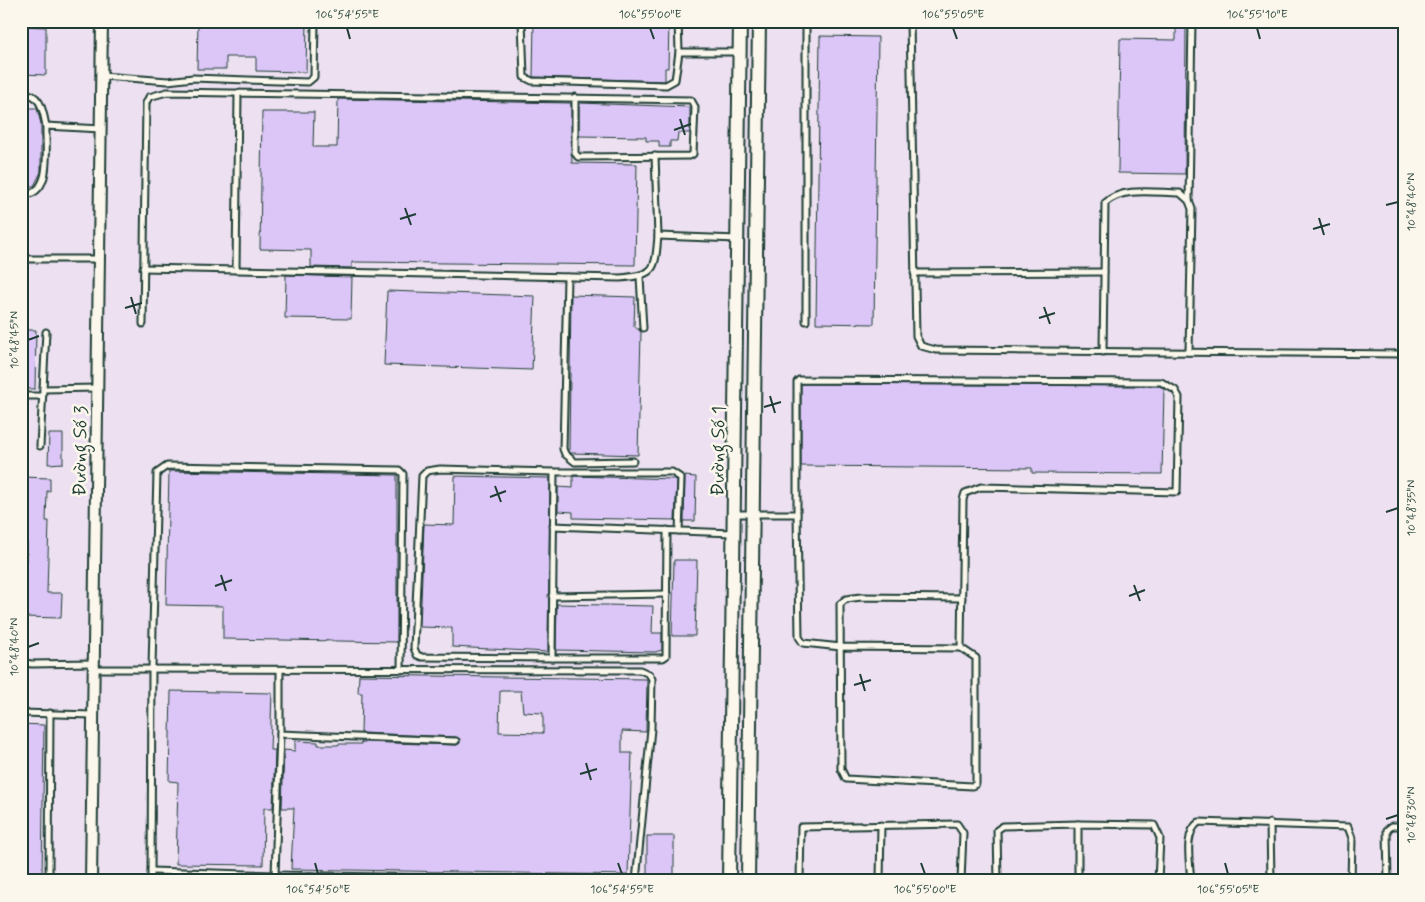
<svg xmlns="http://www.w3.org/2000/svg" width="1425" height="902" viewBox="0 0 1425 902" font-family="Mynerve,sans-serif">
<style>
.built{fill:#ede1f1}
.building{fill:#dbc6f7;stroke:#1f3d34;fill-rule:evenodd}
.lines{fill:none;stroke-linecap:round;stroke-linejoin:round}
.service-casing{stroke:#1f3d34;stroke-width:9}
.minor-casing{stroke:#1f3d34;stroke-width:14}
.tertiary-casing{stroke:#1f3d34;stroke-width:16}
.service{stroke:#fbf7ec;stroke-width:5}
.minor{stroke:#fbf7ec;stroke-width:10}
.tertiary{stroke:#fbf7ec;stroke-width:12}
.ticks{fill:none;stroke:#1f3d34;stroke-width:2}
.labels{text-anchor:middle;stroke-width:5;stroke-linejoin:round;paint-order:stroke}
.street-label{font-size:19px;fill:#1f3d34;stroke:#fbf7ec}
.neatline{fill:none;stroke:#1f3d34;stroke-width:2}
.ticks-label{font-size:12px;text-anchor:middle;fill:#1f3d34}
</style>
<rect width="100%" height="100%" fill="#f5edee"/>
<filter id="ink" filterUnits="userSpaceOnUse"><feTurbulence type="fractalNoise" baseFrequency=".02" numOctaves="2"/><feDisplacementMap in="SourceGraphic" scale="10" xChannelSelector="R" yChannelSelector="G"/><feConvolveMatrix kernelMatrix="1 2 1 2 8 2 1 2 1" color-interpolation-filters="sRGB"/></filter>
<g filter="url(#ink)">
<rect class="built" x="21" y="21" width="1383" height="860"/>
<g class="building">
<path d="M198,21h109l-1,51 -50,-1v-14h-30v12h-29z"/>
<path d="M534,21h135l-1,47h-3v13l-132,-4z"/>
<path d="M1176,21h10l-1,153 -67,-1 2,-134 56,1z"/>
<path d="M21,26l25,1v48l-25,-1z"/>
<path d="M820,36l58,1 -4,287 -58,-1z"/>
<path d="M338,99l233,4 1,60 65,1 -2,101 -283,-3v6l-41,-1v-17l-51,-1 2,-137h52l-1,35h24z"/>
<path d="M579,103l111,4v26h-12l-1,8h-7v6h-11v-6h-13v-4l-67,-1z"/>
<path d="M21,108h16l4,16v48l-7,14h-13z"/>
<path d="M286,275l66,2 -1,42 -66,-1z"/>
<path d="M387,291l148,5 -3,74 -148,-5z"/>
<path d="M571,295l64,2 -1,29 7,6 -3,123 -67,-2 -2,-2z"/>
<path d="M21,330h15l-1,59h-14z"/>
<path d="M801,384l359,2 4,3 -2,85 -130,-1v-5l-231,-2z"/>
<path d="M49,434h14v29l-15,1z"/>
<path d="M169,471l228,4v167l-174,-3v-33l-57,-1z"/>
<path d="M455,476l95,2 -2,174 -96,-5v-19l-32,-1 4,-103 30,1z"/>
<path d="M573,476l101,3 3,1 -2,40 -102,-2v-6l-15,-1v-24l15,1z"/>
<path d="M685,476l11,1 -1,44h-11z"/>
<path d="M21,477l29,1v13h-3l-1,30h3l-2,72h15l-1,25 -40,-1v-55h6v-20h-5v-12h6v-22l-7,-1z"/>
<path d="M674,560h23l-2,76h-23z"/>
<path d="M557,604l96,2 -1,27h10v17l-7,2 -99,-2z"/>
<path d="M359,675l288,4 -1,53 -24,-1v22h10l-4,122 -337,-6 3,-61h-12l2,-58 11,1v-10l23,1v3h20v-1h23v-2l95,3 4,-2v-4l-4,-2 -95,-4 1,-40h-4zM500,691h21l2,21 20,1v20l-44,-1z"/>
<path d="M171,691l101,2 -2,57h5l-2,58h-9l-1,57 -87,-1 2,-82 -9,-1z"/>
<path d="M21,724l23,1 -2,156h-21z"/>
<rect x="647" y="836" width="27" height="45"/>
</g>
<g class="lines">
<g class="service-casing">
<g id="service">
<path d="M522,21l2,56 8,4 134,4 9,-5 4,-28 -1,-31"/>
<path d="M806,21v300"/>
<path d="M910,21l6,315 5,10 15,4 468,4"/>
<path d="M679,52h60"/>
<path d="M102,76l66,5 25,-3 115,4 6,-5 1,-56"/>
<path d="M21,93c20,-1 22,18 25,33"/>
<path d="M655,156l3,80 80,3"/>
<path d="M21,195c33,1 24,-46 25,-69l55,3"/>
<path d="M1189,201l3,-180"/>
<path d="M21,259h78"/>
<path d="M143,268l477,10c36,-3 35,-8 38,-42"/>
<path d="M236,270l2,-177"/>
<path d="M914,273l190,-1"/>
<path d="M567,277l-4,172 2,5 10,8 58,-1"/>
<path d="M640,277l3,51"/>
<path d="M143,324l3,-221 3,-6 18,-5 524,8 4,7 -2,47 -3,2 -112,1 -3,-4v-56"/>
<path d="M1103,352l2,-149c18,-17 51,-10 75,-10l9,8 3,8 -3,143"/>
<path d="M43,389l54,-1"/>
<path d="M21,396h21"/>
<path d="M40,446l6,-114"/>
<path d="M735,514h62l2,123 4,6 38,4 120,1 15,10v126l-4,2 -126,-7 -5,-10 -1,-165 6,-5 15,-2 101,1"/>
<path d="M797,514v-132l2,-2 362,2 14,8 4,7 -2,95 -196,-5 -16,6 -2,7 -2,148"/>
<path d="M553,526l179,7"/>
<path d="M667,530l-1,126 -3,2h-111l2,-186h118l9,6 -2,53"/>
<path d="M552,596l115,-2"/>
<path d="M552,658l-130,-1 -5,-2 -3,-7 8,-172 5,-5 13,-2 114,3"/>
<path d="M21,659l4,4 7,1 61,-1"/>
<path d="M94,669l546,1 9,4 3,5 -1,50 -15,152"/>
<path d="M280,670v64l176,7"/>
<path d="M21,713l72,2"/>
<path d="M1270,823l1,58"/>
<path d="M151,871l124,4 5,-141"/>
<path d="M275,875l327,6"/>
<path d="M49,876l1,-163"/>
<path d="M151,881l1,-214 5,-194 10,-7 232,4 4,4 -2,196"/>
<path d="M800,881l1,-54 156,-3 6,9 -2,48"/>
<path d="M880,881l1,-56"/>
<path d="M998,881l-1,-51 6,-4 75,-2 76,1 6,13 -2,43"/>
<path d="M1078,881v-57"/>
<path d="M1191,881c-1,-18 -8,-48 8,-59l149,5 4,11 -1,43"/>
<path d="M1388,881l-1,-51 5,-4h12"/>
</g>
</g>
<g class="minor-casing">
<path id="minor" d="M91,881l11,-860"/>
</g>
<g class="tertiary-casing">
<g id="tertiary">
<path d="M729,881l11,-860"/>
<path d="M748,881l11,-860"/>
</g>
</g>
<use href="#service" class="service"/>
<use href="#minor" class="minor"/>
<use href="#tertiary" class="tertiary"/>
</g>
</g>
<path class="ticks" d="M347,28l3,11M650,28l4,11M953,28l4,11M1257,28l3,11M680,119l5,16M674,130l17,-6M1386,205l12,-3M405,208l6,17M1319,218l5,17M400,219l16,-5M1313,229l17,-5M131,297l5,17M1044,307l6,17M125,308l17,-5M1039,318l16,-5M28,340l11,-4M770,396l5,17M764,407l17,-5M495,486l6,16M490,497l16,-6M1386,512l12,-4M221,575l5,16M1134,585l6,16M215,586l17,-6M1129,596l16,-6M28,647l11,-4M860,674l5,17M854,685l17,-5M586,763l5,17M580,774l17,-5M1386,819l12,-4M315,863l3,11M618,863l4,11M921,863l4,11M1225,863l3,11"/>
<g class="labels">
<g class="street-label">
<text transform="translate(79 451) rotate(-89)" y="7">Đường Số 3</text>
<text transform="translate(717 451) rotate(-89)" y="7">Đường Số 1</text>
</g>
</g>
<rect width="1425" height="902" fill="none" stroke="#fbf7ec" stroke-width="55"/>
<rect x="28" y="28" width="1370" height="846" class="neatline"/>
<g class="ticks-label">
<text x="347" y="18">106°54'55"E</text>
<text x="650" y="18">106°55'00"E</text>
<text x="953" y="18">106°55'05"E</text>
<text x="1257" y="18">106°55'10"E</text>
<text transform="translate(1411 202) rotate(-90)" y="4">10°48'40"N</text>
<text transform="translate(14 340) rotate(-90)" y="4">10°48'45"N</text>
<text transform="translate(1411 508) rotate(-90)" y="4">10°48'35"N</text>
<text transform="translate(14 647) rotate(-90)" y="4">10°48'40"N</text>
<text transform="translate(1411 815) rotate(-90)" y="4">10°48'30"N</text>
<text x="318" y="893">106°54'50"E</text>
<text x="622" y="893">106°54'55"E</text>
<text x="925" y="893">106°55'00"E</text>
<text x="1228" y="893">106°55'05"E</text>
</g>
</svg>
